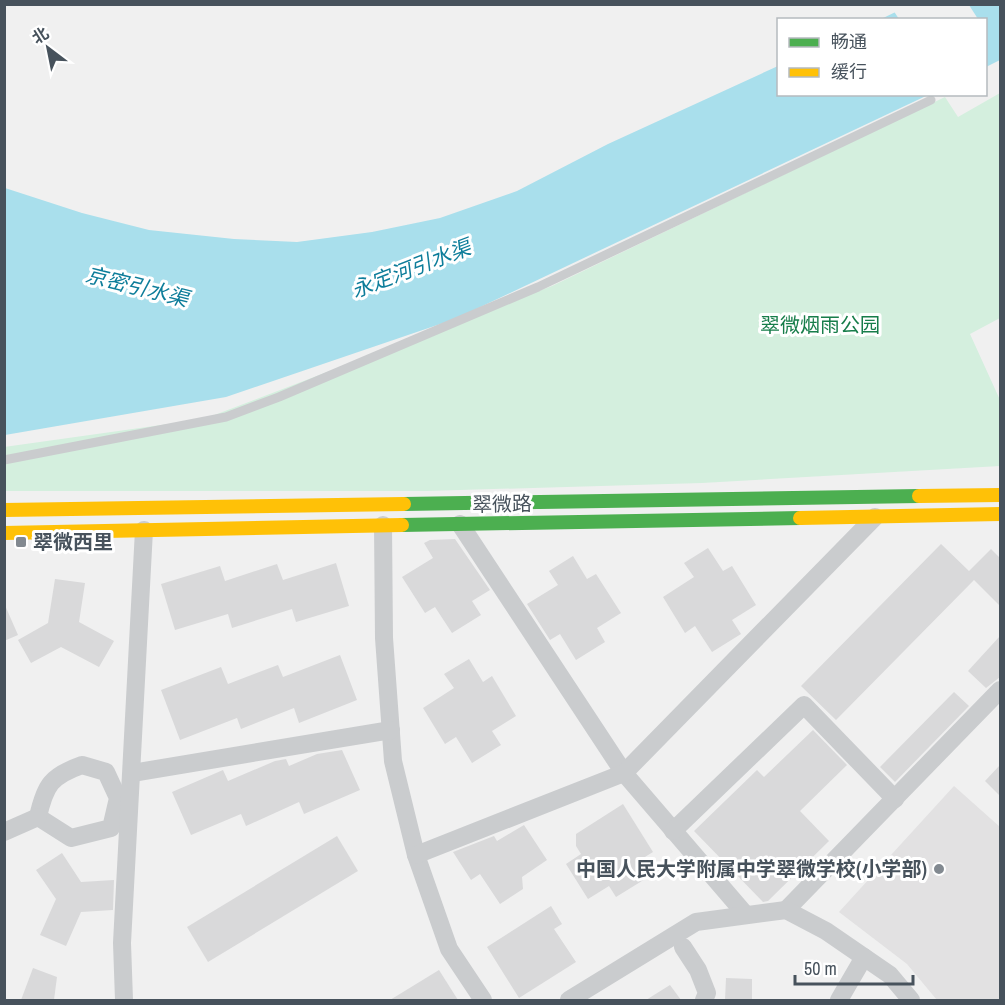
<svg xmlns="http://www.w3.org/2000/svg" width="1005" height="1005" viewBox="0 0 1005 1005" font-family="'Archivo Narrow','Noto Sans SC',sans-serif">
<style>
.education{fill:#e2e1e2}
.green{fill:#d4efde}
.water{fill:#a9dfec}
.pier{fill:#f0f0f0}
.building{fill:#d9d9da}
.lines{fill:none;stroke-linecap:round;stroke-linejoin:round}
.lane{stroke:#caccce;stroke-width:9}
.street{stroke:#caccce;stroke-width:18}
.fast{stroke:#4caf50;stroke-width:14}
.slow{stroke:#ffc107;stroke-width:14}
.poi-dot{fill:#828990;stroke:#fff;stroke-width:2}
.labels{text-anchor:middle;stroke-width:6;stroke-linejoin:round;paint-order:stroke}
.park-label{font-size:20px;fill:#177d4a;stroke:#fff}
.street-label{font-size:20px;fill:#47525c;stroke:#fff}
.poi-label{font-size:20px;font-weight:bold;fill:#47525c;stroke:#fff;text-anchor:start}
.water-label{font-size:21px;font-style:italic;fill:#0d7d9a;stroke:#fff}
</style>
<rect width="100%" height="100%" fill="#f0f0f0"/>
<path class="education" d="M954,786l46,41v173h-63l-30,-36 -68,-52z"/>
<path class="green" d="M1000,93v225l-30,16 30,66v66l-298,17 -275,8h-422l-1,-44 200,-28 348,-133 393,-189 13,20z"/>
<g class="water">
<path d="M910,5h90v55l-14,7v-47h-107z"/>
<path d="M778,66v28l150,1 -473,224 -229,78 -221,38v-247l77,25 67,17 85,9 63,3 75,-10 68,-14 77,-27 91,-47z"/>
</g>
<path class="pier" d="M903,4l66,1 9,14h-79l-6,-9z"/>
<g class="building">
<path d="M455,539l35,51 -18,11 9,14 -29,18 -17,-26 -10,6 -23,-36 31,-19 -9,-15 6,-3z"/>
<path d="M941,544l28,27 22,-22 9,9v48l-26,-26 -138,140 -35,-34z"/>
<path d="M708,548l15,23 9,-5 24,39 -24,15 9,14 -29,18 -17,-26 -10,7 -22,-36 31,-20 -10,-14z"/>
<path d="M573,556l14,23 9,-5 25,39 -24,15 8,14 -29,18 -16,-26 -10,6 -23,-36 31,-19 -9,-14z"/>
<path d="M336,563l13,43 -53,16 -4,-13 -60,19 -4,-14 -53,16 -14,-46 59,-18 5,15 52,-17 6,16z"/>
<path d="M55,579l30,4 -6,39 35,19 -15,26 -38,-20 -30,16 -13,-23 30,-17z"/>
<path d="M4,603l14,32 -14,6z"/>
<path d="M1000,636v41l-14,11 -18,-17z"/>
<path d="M340,655l17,45 -58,23 -5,-15 -53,21 -4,-11 -57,22 -19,-50 60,-23 7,17 50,-19 5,12z"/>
<path d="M469,659l14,23 9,-6 24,40 -24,15 9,14 -29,18 -16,-26 -11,7 -22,-36 31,-20 -10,-14z"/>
<path d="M954,692l15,14 -74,76 -15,-15z"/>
<path d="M813,730l34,35 -47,46 29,30 -61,60 -5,1 -69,-71 63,-61 7,7z"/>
<path d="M342,750l18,40 -56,24 -5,-12 -53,24 -5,-12 -50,21 -19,-43 51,-22 5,11 47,-20 11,-2 3,7 28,-12z"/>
<path d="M1000,765v31l-15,-15z"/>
<path d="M623,804l30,48 -13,8 10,16 -34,21 -7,-11 -21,13 -22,-35 15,-10 -5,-8v-12z"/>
<path d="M524,825l23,35 -25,17 1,12 -23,15 -20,-30 -9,6 -18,-28 41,-16 3,5z"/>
<path d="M337,836l21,35 -150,91 -21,-35z"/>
<path d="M62,853l19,29 33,-2 -1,30 -32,2 -15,34 -26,-11 16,-36 -20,-29z"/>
<path d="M551,906l11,18 -8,5 22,33 -57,36 -32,-51z"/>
<path d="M33,968l24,9 -3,23h-33z"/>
<path d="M439,970l19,30h-68z"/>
<path d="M726,978l26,1v21h-27z"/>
<path d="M670,985l11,15h-35z"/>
</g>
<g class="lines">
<path class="lane" d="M4,460l222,-43 53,-20 259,-110 393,-187"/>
<g class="street">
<path d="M460,524l164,249 122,142"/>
<path d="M383,525l1,113 9,123 23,94 33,94 34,51"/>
<path d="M82,765l24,7 12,26 -7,30 -40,10 -33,-21c7,-32 13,-41 44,-52z"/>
<path d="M132,773l259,-43"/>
<path d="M673,831l131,-126 91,94"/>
<path d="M4,832l34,-15"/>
<path d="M416,855l208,-82 251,-256"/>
<path d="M786,910l214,-220"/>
<path d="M683,947l15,23 9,23 -3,7"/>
<path d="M124,1000l-2,-57 22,-413"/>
<path d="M569,1000l127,-78 90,-12 40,21 64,44 21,25"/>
<path d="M839,1000l25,-43"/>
</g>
<g class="fast">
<path d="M404,504l515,-8"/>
<path d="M402,525l398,-7"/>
</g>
<g class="slow">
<path d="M919,496l81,-1"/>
<path d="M4,510l400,-6"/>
<path d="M800,518l200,-4"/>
<path d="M4,533l398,-8"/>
</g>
</g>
<g class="poi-dot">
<rect x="15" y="536" width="12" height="12" rx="3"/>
<circle cx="939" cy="869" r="6"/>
</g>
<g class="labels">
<g class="park-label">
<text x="820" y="332">翠微烟雨公园</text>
</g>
<g class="street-label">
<text transform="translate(502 504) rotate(-1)" y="7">翠微路</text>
</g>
<g class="poi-label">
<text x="33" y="549">翠微西里</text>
<text x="927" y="876" text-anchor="end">中国人民大学附属中学翠微学校(小学部)</text>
</g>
<g class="water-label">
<text transform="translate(411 269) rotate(-21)" y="7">永定河引水渠</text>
<text transform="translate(137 287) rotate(14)" y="7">京密引水渠</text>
</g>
</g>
<rect width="1005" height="1005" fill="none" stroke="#47525c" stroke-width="12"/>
<rect x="777" y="18" width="210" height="78" fill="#ffffff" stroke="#b5babe" stroke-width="1.5"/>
<rect x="789" y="38" width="30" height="9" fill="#4caf50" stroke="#b5babe" stroke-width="1.5"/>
<text x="831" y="48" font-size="18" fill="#47525c">畅通</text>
<rect x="789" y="68" width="30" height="9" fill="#ffc107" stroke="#b5babe" stroke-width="1.5"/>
<text x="831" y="78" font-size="18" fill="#47525c">缓行</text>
<g transform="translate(48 48) rotate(328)" stroke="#ffffff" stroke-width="4.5" paint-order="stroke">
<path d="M0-4.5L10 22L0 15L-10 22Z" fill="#47525c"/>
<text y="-9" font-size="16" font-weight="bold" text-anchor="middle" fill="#47525c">北</text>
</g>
<path d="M795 975v9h118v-9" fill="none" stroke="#47525c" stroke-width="3"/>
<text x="804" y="975" font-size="18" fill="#47525c" stroke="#ffffff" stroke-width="4.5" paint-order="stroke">50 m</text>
</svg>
